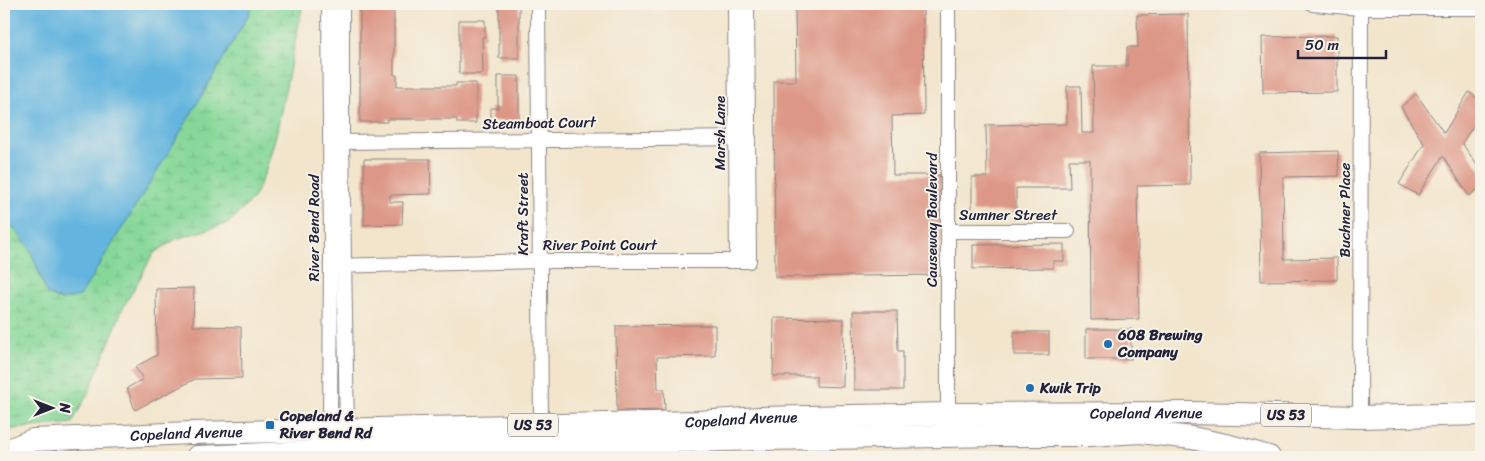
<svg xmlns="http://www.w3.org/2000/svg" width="1485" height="461" viewBox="0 0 1485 461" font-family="Sriracha,sans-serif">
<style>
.wetland{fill:url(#wetland-marsh);stroke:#547d6a}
.water{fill:#63b5df;stroke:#426c8d}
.building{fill:#dd9786}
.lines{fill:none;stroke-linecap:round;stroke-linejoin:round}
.minor-casing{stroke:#8a8484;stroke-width:16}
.trunk-casing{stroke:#8a8484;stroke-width:24}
.minor{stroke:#fff;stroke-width:14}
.trunk{stroke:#fff;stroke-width:22}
.poi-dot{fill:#1f6fb2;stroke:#f7f3e8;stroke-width:2}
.labels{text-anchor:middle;stroke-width:4;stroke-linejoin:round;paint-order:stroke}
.shield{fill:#f7f3e8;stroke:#62616f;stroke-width:1}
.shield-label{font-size:14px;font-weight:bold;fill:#22223b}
.street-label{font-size:15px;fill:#22223b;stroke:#f7f3e8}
.poi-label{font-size:15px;font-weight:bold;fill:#22223b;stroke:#f7f3e8;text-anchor:start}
</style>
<defs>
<pattern id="wetland-marsh" width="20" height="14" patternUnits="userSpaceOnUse" patternTransform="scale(1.25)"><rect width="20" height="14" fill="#86d899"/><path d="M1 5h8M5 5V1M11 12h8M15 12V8" fill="none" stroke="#73b985"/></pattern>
</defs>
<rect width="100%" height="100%" fill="#f7f3e8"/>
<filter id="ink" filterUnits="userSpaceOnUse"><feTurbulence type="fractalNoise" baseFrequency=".02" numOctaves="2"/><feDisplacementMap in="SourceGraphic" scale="10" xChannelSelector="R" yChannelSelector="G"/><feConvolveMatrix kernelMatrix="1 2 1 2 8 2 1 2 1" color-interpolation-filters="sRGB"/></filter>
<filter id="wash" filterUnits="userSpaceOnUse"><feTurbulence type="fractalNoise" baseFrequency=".0096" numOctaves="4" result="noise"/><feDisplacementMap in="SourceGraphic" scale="20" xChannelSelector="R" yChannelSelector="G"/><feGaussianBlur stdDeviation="1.12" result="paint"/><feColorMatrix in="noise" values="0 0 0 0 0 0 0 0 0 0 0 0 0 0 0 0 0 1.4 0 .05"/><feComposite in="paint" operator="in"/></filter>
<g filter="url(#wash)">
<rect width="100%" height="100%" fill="#f2e5cc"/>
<path class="wetland" d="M4,4h299l-27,131 -10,35 -13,29 -24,24 -53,16 -22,14 -31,55 -33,81 -18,34 -68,7z"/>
<path class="water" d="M4,4h247l-2,10 -82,141 -87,141 -19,4 -14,-6 -17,-45 -15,-20 -11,-10z"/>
<g id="blocks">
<g class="building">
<path d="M358,4h38v6h-2v65h3v11h59v-3h20v40h-19v-4h-70v3h-27v-111h-2z"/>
<rect x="499" y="4" width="20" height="54"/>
<path d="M795,4h128l1,111 -32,1 1,59h47l1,100 -166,2 -1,-196h22z"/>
<path d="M1188,14l2,171 -53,1 2,133 -48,1 -1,-160h-21l1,28h-54v23l-44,1v-35h15l-1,-52 81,-1v-38h14l1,47h12l-1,-67h34v-19h11l-1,-32z"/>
<path d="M459,20h26v17h-3l1,37h-24z"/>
<path d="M1337,36v56l-74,1 -1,-56z"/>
<path d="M498,76h21v45h-28v-13h7z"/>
<path d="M1469,92l12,9v13l-19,29 19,28v15l-12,10 -26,-40 -25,39 -19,-11 25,-40 -23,-37 15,-13 28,39z"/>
<path d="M1338,151l1,25 -56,1 1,82 53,-1v22l-76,1 -2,-128z"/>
<path d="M364,159h66l1,35 -41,1v7h13l-1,22 -38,1z"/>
<path d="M1064,244v17h-11v7l-80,1v-24z"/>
<path d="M194,288l-1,38 48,1 1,51 -47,1 -60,31 -8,-22 16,-9 -8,-12 22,-12 -1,-66z"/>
<path d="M853,311h44l1,40h5v39h-49z"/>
<path d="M774,318l70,1 -1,68 -27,-1v-10h-43z"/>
<path d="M715,325v31l-58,1 1,32h6l1,21 -48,1 -1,-85z"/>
<rect x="1086" y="329" width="45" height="30"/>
<rect x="1014" y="332" width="35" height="23"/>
</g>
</g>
</g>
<g filter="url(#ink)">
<use href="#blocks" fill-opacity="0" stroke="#8a8484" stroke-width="1"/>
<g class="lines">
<g class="minor-casing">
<g id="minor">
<path d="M329,4l2,245 -1,182 1,4"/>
<path d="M342,4v138l5,289 -2,5"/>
<path d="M538,4l3,421"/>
<path d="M735,4l2,257"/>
<path d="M948,4v416"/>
<path d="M1313,4l48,4h120"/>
<path d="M334,142l415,-4"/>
<path d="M948,231h120"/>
<path d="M331,266l208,-5h210l-2,-257"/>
<path d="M1360,417l1,-413"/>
</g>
</g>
<g class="trunk-casing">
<g id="trunk">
<path id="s1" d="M4,452l29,-12 157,-7 508,-11 62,-4 188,-4 243,-1 169,4 121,-3"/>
<path d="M197,457l141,-6 423,-12 240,-4h89l50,-3 52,6 38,8 39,11"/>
</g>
</g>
<use href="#minor" class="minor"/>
<use href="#trunk" class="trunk"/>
</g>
</g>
<g class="poi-dot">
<circle cx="1108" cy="344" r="5"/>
<circle cx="1030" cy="388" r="5"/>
<rect x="265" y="420" width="10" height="10" rx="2.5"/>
</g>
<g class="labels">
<g class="shield">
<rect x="1261" y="403.5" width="50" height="23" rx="4"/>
<rect x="508" y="413.5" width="50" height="23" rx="4"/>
</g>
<g class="shield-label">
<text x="1286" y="420">US 53</text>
<text x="533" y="430">US 53</text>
</g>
<g class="street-label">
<text transform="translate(539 123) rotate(-1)" y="5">Steamboat Court</text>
<text transform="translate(720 133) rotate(-90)" y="5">Marsh Lane</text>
<text transform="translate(1345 210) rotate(-90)" y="5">Buchner Place</text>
<text transform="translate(523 214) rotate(-90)" y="5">Kraft Street</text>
<text x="1008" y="220">Sumner Street</text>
<text transform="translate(932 220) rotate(-90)" y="5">Causeway Boulevard</text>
<text transform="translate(314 228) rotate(-90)" y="5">River Bend Road</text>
<text x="600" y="250">River Point Court</text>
<text dy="5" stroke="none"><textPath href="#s1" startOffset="1145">Copeland Avenue</textPath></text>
<text dy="5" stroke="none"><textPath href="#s1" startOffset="740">Copeland Avenue</textPath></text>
<text dy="5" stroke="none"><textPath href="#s1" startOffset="185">Copeland Avenue</textPath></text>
</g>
<g class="poi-label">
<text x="1118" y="340">608 Brewing<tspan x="1118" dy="17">Company</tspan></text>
<text x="1040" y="393">Kwik Trip</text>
<text x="280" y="421">Copeland &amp;<tspan x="280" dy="17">River Bend Rd</tspan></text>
</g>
</g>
<rect width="1485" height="461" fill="none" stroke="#f7f3e8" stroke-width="20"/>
<g transform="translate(52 408) rotate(90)" stroke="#f7f3e8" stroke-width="4" paint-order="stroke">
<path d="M0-4L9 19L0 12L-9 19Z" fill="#22223b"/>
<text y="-8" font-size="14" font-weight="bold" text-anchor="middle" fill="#22223b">N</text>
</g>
<path d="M1298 50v8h88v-8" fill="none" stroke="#22223b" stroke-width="2.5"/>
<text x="1305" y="50" font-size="15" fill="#22223b" stroke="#f7f3e8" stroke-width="4" paint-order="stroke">50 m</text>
</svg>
